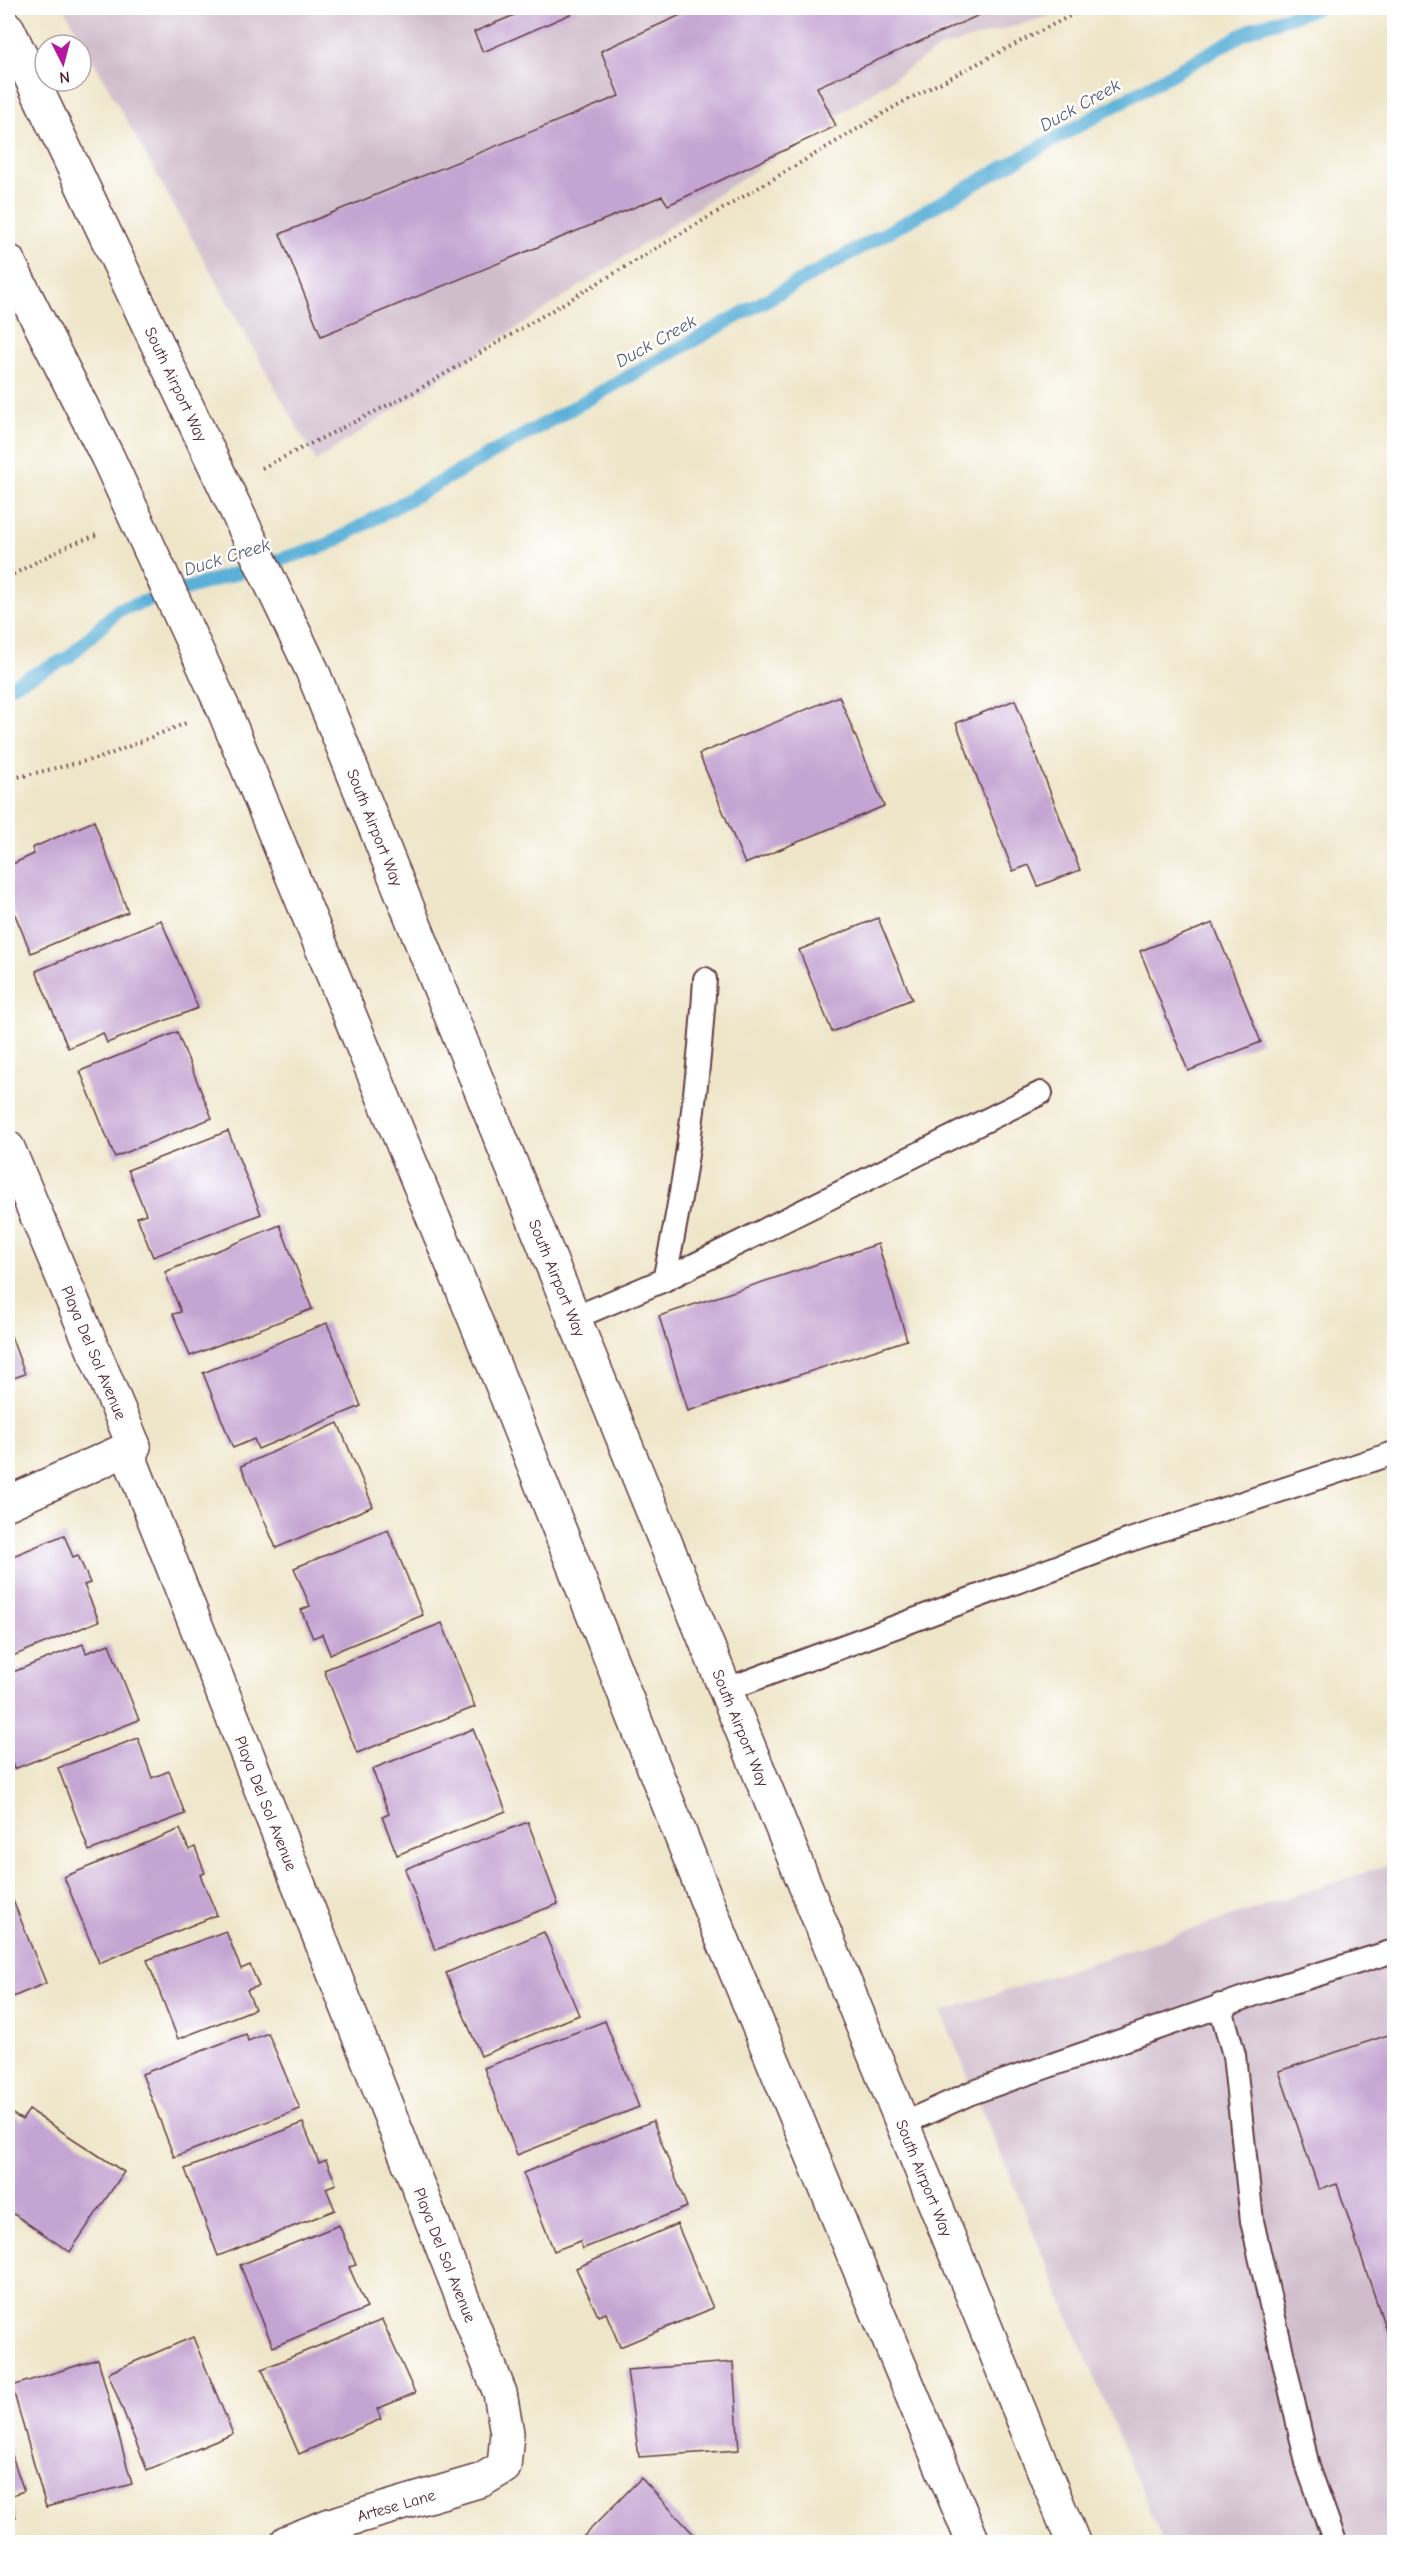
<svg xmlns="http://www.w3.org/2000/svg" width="1402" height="2550" viewBox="0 0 1402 2550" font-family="'Comic Neue',sans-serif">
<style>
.industrial{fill:#d0bdcc}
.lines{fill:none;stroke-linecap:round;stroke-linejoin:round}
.stream{stroke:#5cb0d8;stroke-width:14}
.building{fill:#c4a4d2}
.service-casing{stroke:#633d43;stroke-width:26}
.minor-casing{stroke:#633d43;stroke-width:36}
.secondary-casing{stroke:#633d43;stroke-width:36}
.path{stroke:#633d43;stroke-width:4;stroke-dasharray:1.5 4.5;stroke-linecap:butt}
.service{stroke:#fff;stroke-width:22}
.minor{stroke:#fff;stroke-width:33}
.secondary{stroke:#fff;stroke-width:33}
.labels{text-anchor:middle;stroke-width:5;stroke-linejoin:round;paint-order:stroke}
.street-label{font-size:16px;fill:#4a1f2b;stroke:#fff}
.water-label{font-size:18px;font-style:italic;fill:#515970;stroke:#fff}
</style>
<rect width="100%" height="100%" fill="#fff"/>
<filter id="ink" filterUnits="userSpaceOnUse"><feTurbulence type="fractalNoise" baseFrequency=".0167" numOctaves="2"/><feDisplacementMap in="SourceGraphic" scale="12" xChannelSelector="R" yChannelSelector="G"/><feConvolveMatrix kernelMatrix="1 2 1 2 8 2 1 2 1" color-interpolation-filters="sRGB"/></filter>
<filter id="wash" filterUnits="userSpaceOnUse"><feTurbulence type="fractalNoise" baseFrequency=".008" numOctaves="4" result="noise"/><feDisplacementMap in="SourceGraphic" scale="24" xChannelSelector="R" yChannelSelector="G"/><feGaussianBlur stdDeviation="1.35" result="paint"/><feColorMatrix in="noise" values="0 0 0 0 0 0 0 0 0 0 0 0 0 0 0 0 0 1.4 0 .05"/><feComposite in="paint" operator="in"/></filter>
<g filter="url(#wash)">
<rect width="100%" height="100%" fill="#efe6c9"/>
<g class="industrial">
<path d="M64,8h1012l-137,40 -623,413z"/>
<path d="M1394,1863v679h-231l-222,-530z"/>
</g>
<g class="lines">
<path class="stream" d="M8,687l60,-29 50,-48 209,-65 927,-517 63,-20"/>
</g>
<g id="blocks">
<g class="building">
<path d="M531,8l51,1 -99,43 -9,-20z"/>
<path d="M696,8h299l-178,79 19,39 -168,79 -6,-9 -341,140 -41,-102 339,-138 -18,-45z"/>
<path d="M839,696l45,110 -139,58 -46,-110z"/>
<path d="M1015,700l65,170 -42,16 -9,-21 -16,6 -57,-148z"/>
<path d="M94,821l34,91 -97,41 -23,-55v-32l26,-12 -2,-6z"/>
<path d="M878,918l34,81 -80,33 -33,-82z"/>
<path d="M161,920l37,88 -91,35 -4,-10 -35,15 -32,-77z"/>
<path d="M1213,923l48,119 -73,29 -48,-120z"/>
<path d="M177,1032l35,86 -97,39 -35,-86z"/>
<path d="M228,1131l33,83 -108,43 -16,-40 9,-3 -18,-44z"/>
<path d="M280,1225l32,84 -122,47 -17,-42 8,-2 -16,-40z"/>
<path d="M878,1244l29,96 -219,71 -29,-95z"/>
<path d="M327,1323l34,83 -103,43 -4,-10 -21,9 -30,-75z"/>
<path d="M8,1328l17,46 -17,6z"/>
<path d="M338,1423l35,83 -97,42 -35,-82z"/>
<path d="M388,1530l35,85 -93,39 -8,-20 -9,4 -12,-28 9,-4 -16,-38z"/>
<path d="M64,1535l9,22 5,-2 12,28 -6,2 15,36 -91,37v-100z"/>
<path d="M442,1623l33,84 -118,46 -33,-83z"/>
<path d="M83,1644l3,9 23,-9 30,76 -125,49 -6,-17v-78z"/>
<path d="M473,1729l33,82 -109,44 -15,-38 7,-3 -17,-45z"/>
<path d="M138,1738l14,40 17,-7 16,43 -96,37 -31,-83z"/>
<path d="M528,1822l30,82 -123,46 -30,-81z"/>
<path d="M180,1829l9,21 6,-3 10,26 -5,2 17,40 -118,48 -35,-86z"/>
<path d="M12,1898l34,85 -38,16v-99z"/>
<path d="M226,1931l15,38 9,-4 9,21 -12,4 8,19 -77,30 -31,-79z"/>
<path d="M544,1932l35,83 -98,41 -35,-83z"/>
<path d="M605,2021l34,86 -122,48 -33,-87z"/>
<path d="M268,2033l32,76 -126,48 -32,-83 104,-40 2,7z"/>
<path d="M1394,2033v321l-57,-170 -18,6 -40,-119z"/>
<path d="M29,2110l95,62 -54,80 -62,-42v-99l14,9z"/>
<path d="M653,2121l34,86 -105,42 -2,-8 -26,10 -31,-78z"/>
<path d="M303,2123l16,40 7,-3 10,24 -10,4 9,22 -117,46 -33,-87z"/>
<path d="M677,2224l36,84 -93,39 -14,-34 -8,3 -22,-48z"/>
<path d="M339,2225l17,40 -7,2 18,41 -94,39 -33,-82z"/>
<path d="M382,2320l33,73 -38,16 4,10 -82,35 -37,-85z"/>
<path d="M193,2337l40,97 -86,36 -39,-97z"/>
<path d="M98,2359l34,125 -86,23 -34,-121z"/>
<path d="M733,2362l6,88 -100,7 -12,-87z"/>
<path d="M8,2444l16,47 -15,5 7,21 -8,3z"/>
<path d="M641,2478l60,64h-123z"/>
</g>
</g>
</g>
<g filter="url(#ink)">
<use href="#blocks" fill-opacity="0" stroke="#633d43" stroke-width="1.5"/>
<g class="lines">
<g class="service-casing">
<g id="service">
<path d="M664,1280c22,-100 35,-199 41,-301"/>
<path d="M574,1318l90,-38 377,-187"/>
<path d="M725,1690l405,-150 264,-87"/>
<path d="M1220,2005l14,50 18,166 56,246 27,75"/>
<path d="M902,2124l69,-31 296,-103 127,-39"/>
</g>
</g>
<g class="minor-casing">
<g id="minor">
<path id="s1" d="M8,1148l126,298 -5,10 371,937 7,40 -3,34 -22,13 -152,45 -43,17"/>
<path d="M8,1503l126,-57"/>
</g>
</g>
<g class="secondary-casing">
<g id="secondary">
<path id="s2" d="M8,29l304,641 162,403 599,1469"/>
<path d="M8,261l100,197 115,250 277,672 214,539 259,623"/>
</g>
</g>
<g class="path">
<path d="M262,468l154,-77 485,-288 184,-95"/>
<path d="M8,577l59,-31 32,-12"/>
<path d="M8,782l10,-5 85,-20 83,-34"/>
</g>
<use href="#service" class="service"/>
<use href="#minor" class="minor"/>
<use href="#secondary" class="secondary"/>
</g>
</g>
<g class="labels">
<g class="street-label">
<text dy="6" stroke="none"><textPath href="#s2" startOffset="393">South Airport Way</textPath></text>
<text dy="6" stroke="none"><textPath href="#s2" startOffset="879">South Airport Way</textPath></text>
<text dy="6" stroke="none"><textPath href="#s2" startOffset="1365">South Airport Way</textPath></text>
<text dy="6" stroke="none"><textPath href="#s1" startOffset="222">Playa Del Sol Avenue</textPath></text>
<text dy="6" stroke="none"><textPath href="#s2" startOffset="1851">South Airport Way</textPath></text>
<text dy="6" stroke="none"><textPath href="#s1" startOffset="708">Playa Del Sol Avenue</textPath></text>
<text dy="6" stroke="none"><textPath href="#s2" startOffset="2337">South Airport Way</textPath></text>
<text dy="6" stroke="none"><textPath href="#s1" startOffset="1194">Playa Del Sol Avenue</textPath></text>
<text transform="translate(396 2505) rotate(-16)" y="6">Artese Lane</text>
</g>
<g class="water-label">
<text transform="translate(1080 105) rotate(-29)" y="6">Duck Creek</text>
<text transform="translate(656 341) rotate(-29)" y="6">Duck Creek</text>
<text transform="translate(227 557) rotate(-17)" y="6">Duck Creek</text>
</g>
</g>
<rect width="1402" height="2550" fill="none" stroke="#fff" stroke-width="30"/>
<g transform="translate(63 63) rotate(174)"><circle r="28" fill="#ffffff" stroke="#b7a5aa" stroke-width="1.5"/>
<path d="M0-4.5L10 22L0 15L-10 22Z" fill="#b5179e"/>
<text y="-9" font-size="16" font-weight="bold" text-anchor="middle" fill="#4a1f2b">N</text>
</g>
</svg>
